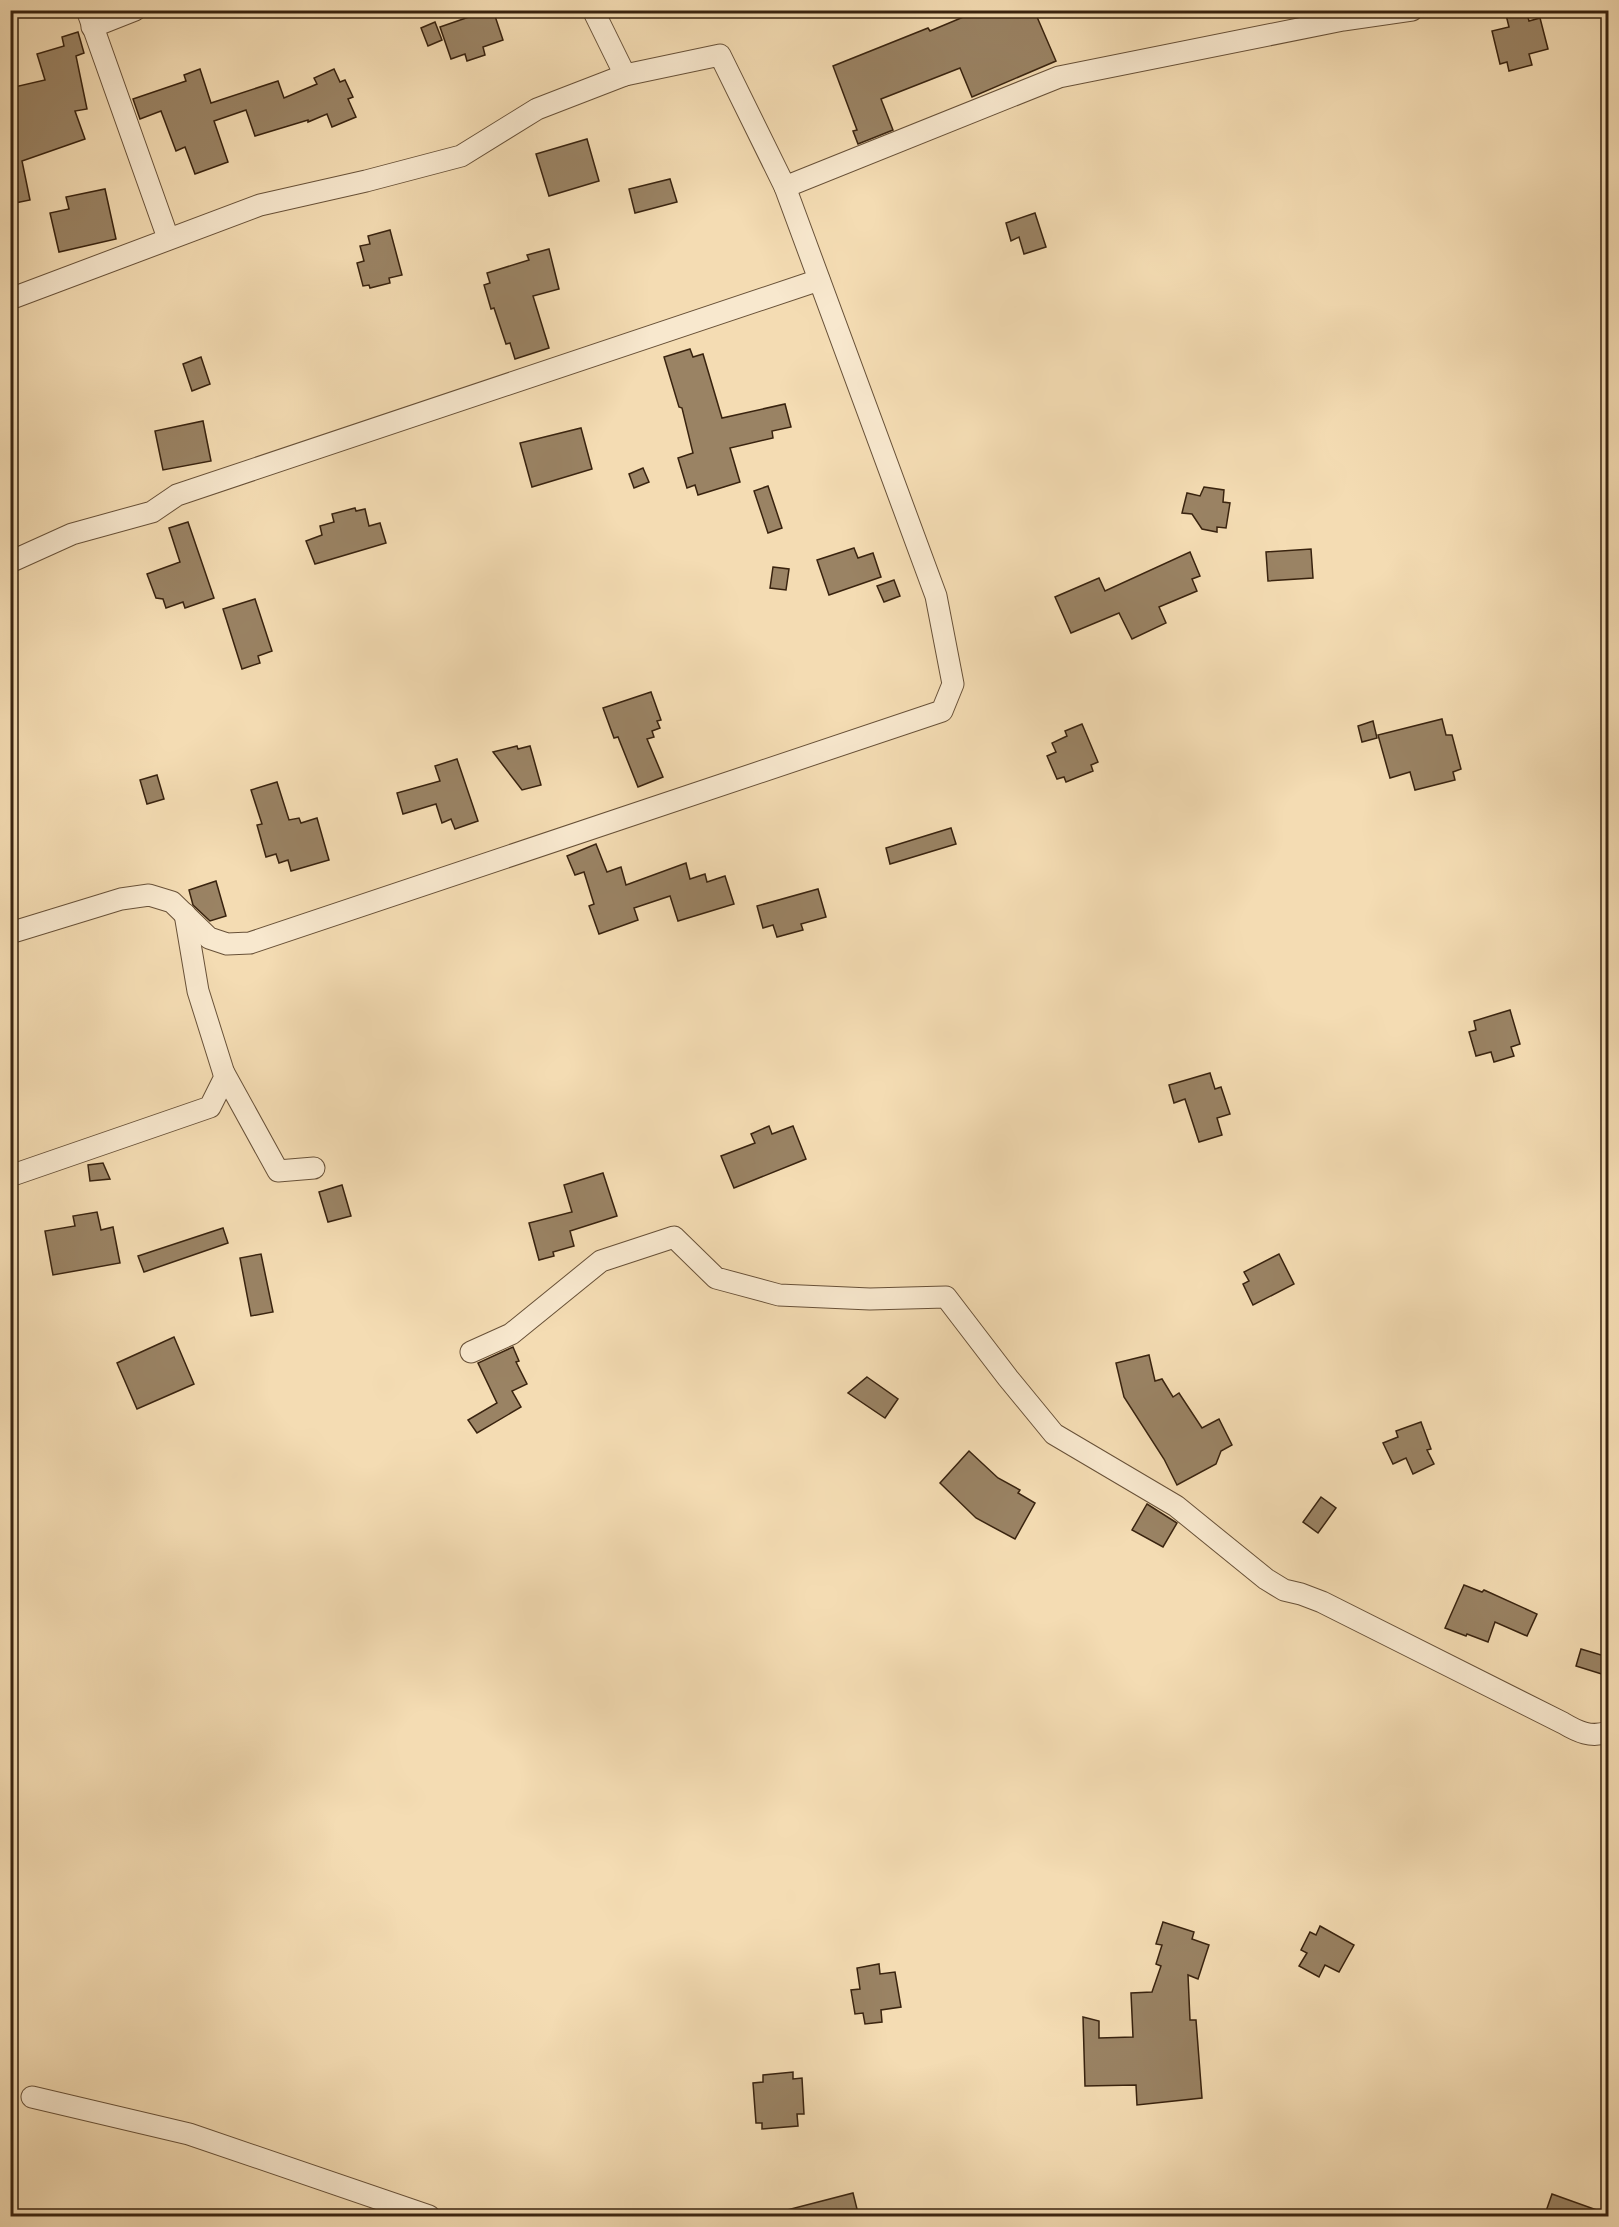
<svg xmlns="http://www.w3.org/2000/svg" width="1619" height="2227" viewBox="0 0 1619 2227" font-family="'EB Garamond',serif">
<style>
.building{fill:#9a8364;stroke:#39230f;stroke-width:1.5}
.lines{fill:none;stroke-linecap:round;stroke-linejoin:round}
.minor-casing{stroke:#685138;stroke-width:23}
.minor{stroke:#f8e8ce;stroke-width:21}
</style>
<rect width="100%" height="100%" fill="#f4dcb3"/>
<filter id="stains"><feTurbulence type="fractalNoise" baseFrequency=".00333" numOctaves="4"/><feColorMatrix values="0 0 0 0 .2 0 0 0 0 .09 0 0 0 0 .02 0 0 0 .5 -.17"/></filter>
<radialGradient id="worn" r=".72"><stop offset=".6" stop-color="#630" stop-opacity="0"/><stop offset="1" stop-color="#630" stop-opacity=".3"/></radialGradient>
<g class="building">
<path d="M489,10h4l10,30 -20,7 2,8 -18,6 -2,-7 -14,5 -11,-32z"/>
<path d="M980,10h54l22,51 -84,36 -12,-29 -79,31 12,31 -35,14 -5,-13 4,-1 -24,-64 95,-38 2,3z"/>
<path d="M1522,10h4l3,11 11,-3 8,31 -19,5 3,11 -23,6 -2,-9 -7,2 -8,-33 17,-4 -3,-12z"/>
<path d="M435,22l7,18 -14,6 -7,-18z"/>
<path d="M78,32l6,21 -8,3 11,53 -12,2 10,28 -63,22 8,39 -20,4v-116l35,-8 -8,-26 27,-8 -2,-9z"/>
<path d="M200,69l11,34 67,-22 6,17 33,-14 -3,-6 20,-9 6,13 5,-2 8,17 -5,2 8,18 -24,10 -5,-13 -19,8v-2l-53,16 -9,-26 -32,11 14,41 -33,12 -10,-27 -9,4 -15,-40 -21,8 -7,-20 53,-18 -2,-6z"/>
<path d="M587,139l12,42 -50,15 -13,-42z"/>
<path d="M670,179l7,23 -42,11 -6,-24z"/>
<path d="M105,189l11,50 -57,13 -9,-39 19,-4 -3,-12z"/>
<path d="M1035,213l11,34 -22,7 -5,-17 -8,4 -5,-18z"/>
<path d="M390,230l12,45 -13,3 1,5 -20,5 -1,-3 -6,1 -6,-23 7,-2 -4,-15 10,-2 -2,-8z"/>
<path d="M549,249l10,40 -26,7 16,52 -34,11 -5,-16 -4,1 -12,-36 -3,1 -7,-24 6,-2 -3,-10 42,-13 -2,-5z"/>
<path d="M690,349l3,8 10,-3 19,64 63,-14 6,23 -19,4 1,7 -43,10 10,34 -42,13 -3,-10 -8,3 -9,-30 15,-5 -11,-45 -3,-1 -15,-50z"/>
<path d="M201,357l9,27 -18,7 -9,-27z"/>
<path d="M203,421l8,40 -48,9 -8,-39z"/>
<path d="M581,428l11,41 -60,18 -12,-44z"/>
<path d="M643,468l6,14 -15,6 -5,-14z"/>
<path d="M768,486l14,42 -14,5 -14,-42z"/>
<path d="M1204,487l20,3 -1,12 7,1 -4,25 -9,-1v5l-15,-3 -10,-15 -10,-1 5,-20 13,3z"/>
<path d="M355,508l1,3 9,-2 4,17 11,-3 6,20 -71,21 -9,-23 16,-6 -2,-9 14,-4 -2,-8z"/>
<path d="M188,522l26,76 -29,10 -2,-6 -17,6 -3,-9 -7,-1 -9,-24 33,-12 -11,-34z"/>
<path d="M854,548l4,10 15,-5 8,24 -52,18 -12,-35z"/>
<path d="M1311,549l2,29 -45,3 -2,-29z"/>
<path d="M1190,552l10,24 -8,3 5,12 -38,16 7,16 -34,16 -13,-26 -48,20 -16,-36 44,-19 6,13z"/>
<path d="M773,567l16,2 -3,21 -16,-2z"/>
<path d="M894,580l6,16 -16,6 -7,-16z"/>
<path d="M255,599l17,52 -14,5 2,7 -18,6 -19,-60z"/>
<path d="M651,692l10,28 -4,1 3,7 -8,3 2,6 -7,2 16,38 -25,10 -20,-50 -4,1 -11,-30z"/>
<path d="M1442,719l4,16h6l9,34 -8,3 2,8 -40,10 -5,-18 -20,6 -12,-43z"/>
<path d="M1373,721l4,17 -15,4 -4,-16z"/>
<path d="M1082,724l16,38 -7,3 2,6 -27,11 -2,-5 -7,2 -10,-23 9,-4 -4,-9 15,-7 -2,-5z"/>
<path d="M517,746l1,3 12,-3 11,39 -19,5 -29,-38z"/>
<path d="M457,759l21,62 -23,8 -4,-10 -9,4 -6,-19 -33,10 -6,-21 43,-12 -5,-15z"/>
<path d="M157,775l7,24 -17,5 -7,-24z"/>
<path d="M277,782l12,38 10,-2 2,5 16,-5 12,42 -38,11 -3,-11 -9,3 -3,-9 -10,3 -9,-32 5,-1 -11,-34z"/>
<path d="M951,828l5,16 -66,20 -4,-16z"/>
<path d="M596,844l11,28 14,-5 5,18 60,-22 4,16 15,-5 2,8 18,-6 9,28 -56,17 -8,-25 -36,12 4,12 -39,14 -10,-28 5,-2 -10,-32 -9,3 -8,-19z"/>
<path d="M216,881l10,35 -16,5 -17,-16 -4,-15z"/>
<path d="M818,889l8,28 -25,7 2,6 -26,7 -4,-12 -10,3 -6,-22z"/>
<path d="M1510,1010l10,34 -9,3 3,9 -20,6 -3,-10 -15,4 -7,-24 7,-2 -2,-9z"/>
<path d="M1210,1073l5,16 6,-2 9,27 -13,4 5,17 -23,7 -14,-43 -11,4 -5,-18z"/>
<path d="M769,1126l3,8 21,-8 13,33 -72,29 -13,-32 34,-13 -4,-9z"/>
<path d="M103,1163l7,16 -20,2 -2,-16z"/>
<path d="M603,1173l14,43 -47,15 4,15 -21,6 1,4 -15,4 -10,-37 43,-11 -8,-27z"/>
<path d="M342,1185l9,31 -23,6 -9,-30z"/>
<path d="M97,1212l4,18 12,-3 7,36 -67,12 -8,-44 30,-5 -2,-10z"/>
<path d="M223,1228l5,15 -84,29 -6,-16z"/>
<path d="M261,1254l12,58 -22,4 -11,-58z"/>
<path d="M1279,1254l15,30 -41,21 -10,-21 6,-3 -5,-9z"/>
<path d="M174,1337l20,47 -57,25 -20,-46z"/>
<path d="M513,1347l6,14 -3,1 11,22 -15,7 9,16 -44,26 -9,-13 29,-17 -19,-40z"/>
<path d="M1149,1355l6,26 7,-2 11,18 6,-4 23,35 17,-9 13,26 -11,6 -5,13 -39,21 -13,-26 -40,-62 -8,-34z"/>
<path d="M867,1377l31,22 -13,19 -37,-25z"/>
<path d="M1421,1422l10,27 -4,1 7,14 -21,10 -7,-16 -13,6 -10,-21 15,-6 -2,-6z"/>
<path d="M969,1451l29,27 22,12 -2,3 17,10 -20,36 -39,-21 -36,-35z"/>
<path d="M1321,1497l15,11 -18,25 -15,-11z"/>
<path d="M1147,1504l30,19 -14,24 -31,-17z"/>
<path d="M1464,1585l18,7 2,-2 53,24 -10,22 -32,-14 -7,20 -21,-8 -1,2 -21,-8z"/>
<path d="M1581,1649l27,8v19l-32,-10z"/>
<path d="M1163,1922l31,10 -2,7 17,6 -11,34 -10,-4 2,45h6l6,78 -65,7 -1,-20 -51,1 -2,-69 16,4v17l34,-1 -2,-44 21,-1 9,-26 -5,-2 6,-19 -6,-1z"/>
<path d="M1320,1926l34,19 -15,27 -14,-7 -6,12 -20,-11 8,-13 -6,-3 9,-18 6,3z"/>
<path d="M879,1964l1,10 15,-2 6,35 -20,3 1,12 -17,2 -2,-11 -8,1 -4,-24 9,-1 -3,-21z"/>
<path d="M793,2072v7l9,-1 2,36h-7l1,12 -36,3v-6h-6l-3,-40 10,-1v-7z"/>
<path d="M853,2193l6,24h-75l-1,-6z"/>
<path d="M1552,2194l56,20v3h-64z"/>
</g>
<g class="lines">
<g class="minor-casing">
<g id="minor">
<path d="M87,10l81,228"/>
<path d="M593,10l32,65 95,-20 65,132 274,-110 284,-57 69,-10"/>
<path d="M92,27l43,-17"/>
<path d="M10,299l250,-94 106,-24 95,-25 76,-47 88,-34"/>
<path d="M10,562l62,-28 80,-22 25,-17 642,-215"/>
<path d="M10,933l111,-34 28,-4 23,7 37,36 18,6 23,-1 692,-232 11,-27 -17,-88 -151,-409"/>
<path d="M224,1073l54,98 36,-3"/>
<path d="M10,1176l200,-69 15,-30 -27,-86 -13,-77"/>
<path d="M471,1352l40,-18 90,-73 73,-24 42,41 63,17 91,4 76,-2 62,81 46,56 122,72 90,73 18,11 17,4 21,8 241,121c15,9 28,15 45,9"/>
<path d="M32,2097l157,37 240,82"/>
</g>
</g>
<use href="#minor" class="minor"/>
</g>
<rect width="1619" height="2227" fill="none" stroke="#f4dcb3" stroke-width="36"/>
<rect x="12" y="12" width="1595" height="2203" fill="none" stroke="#39230f" stroke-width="3"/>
<rect x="18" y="18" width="1583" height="2191" fill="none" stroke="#39230f" stroke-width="1.5"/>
<rect width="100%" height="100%" filter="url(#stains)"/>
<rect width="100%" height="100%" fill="url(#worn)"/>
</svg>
